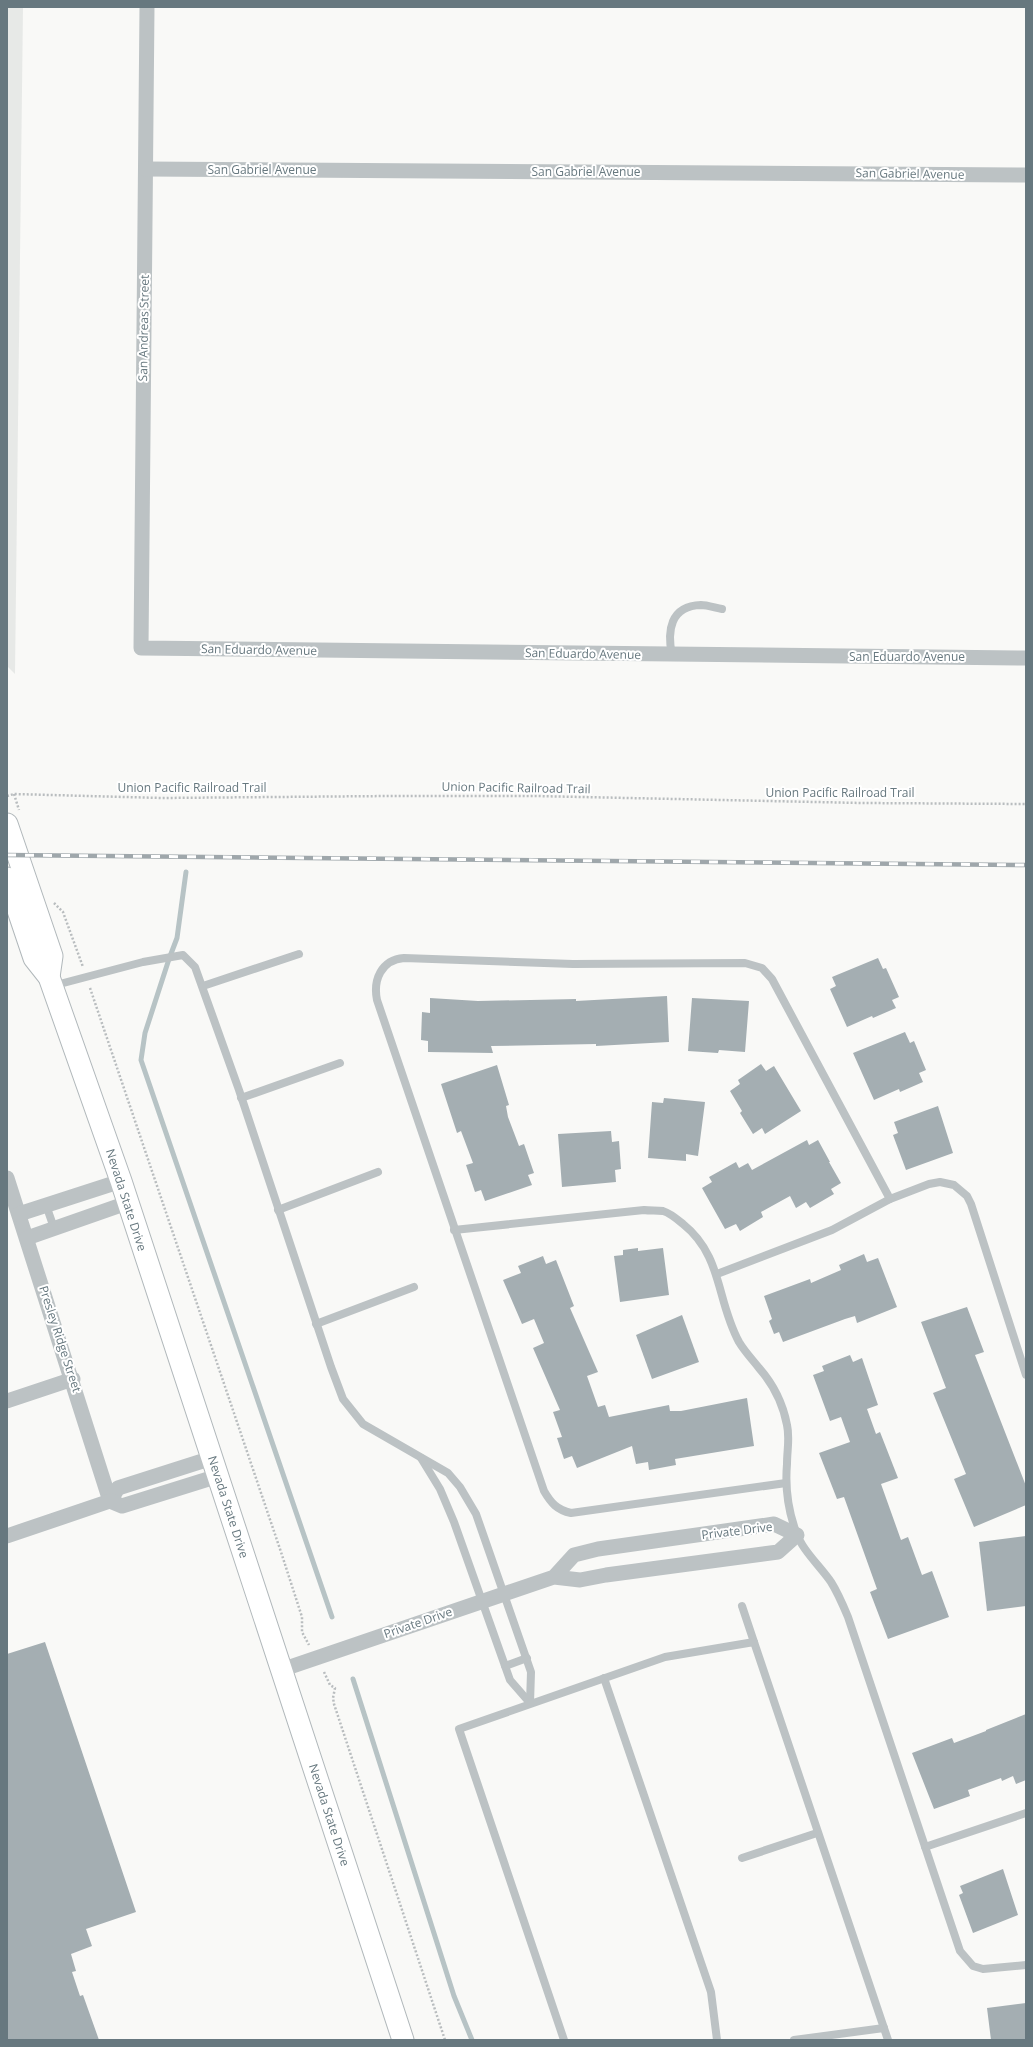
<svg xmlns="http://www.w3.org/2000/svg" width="1033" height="2047" viewBox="0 0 1033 2047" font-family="'Open Sans',sans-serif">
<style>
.built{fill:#e7e9e7}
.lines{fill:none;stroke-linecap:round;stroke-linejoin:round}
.stream{stroke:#b7c3c5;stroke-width:5}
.building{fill:#a4aeb2}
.secondary-casing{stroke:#b1b8bb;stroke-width:23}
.path{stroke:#b9bdbf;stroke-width:2.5;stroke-dasharray:2 2;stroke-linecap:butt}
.lane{stroke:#bcc2c4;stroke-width:8}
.street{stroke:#bcc2c4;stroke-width:15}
.secondary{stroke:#fff;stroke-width:21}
.rail-casing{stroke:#9fa7ab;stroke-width:4.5}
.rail{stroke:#fff;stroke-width:3;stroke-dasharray:9;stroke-linecap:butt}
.labels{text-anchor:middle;stroke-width:4;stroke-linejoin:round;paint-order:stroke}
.street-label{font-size:12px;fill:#67787f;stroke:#fff}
</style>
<rect width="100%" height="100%" fill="#f9f9f7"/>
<path class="built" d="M7,7h16l-8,667 -8,-8z"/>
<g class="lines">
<g class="stream">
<path d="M186,872l-9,66 -8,21 -24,74 -4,27 191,557"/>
<path d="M353,1679l101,317 18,44"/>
</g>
</g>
<g class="building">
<path d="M878,958l5,11 3,-1 13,29 -7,3 4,8 -23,10 -1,-2 -25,11 -17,-38 6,-3 -4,-9z"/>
<path d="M667,996l2,46 -73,4v-2l-105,2 2,7 -65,-1v-11l-7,-1 1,-28 8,1v-15l48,3 98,-2v2z"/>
<path d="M692,998l57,3 -4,51 -26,-2 -1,3 -30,-2z"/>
<path d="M905,1032l5,11 4,-2 12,29 -7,3 4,9 -23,10 -1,-3 -25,11 -21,-47z"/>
<path d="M761,1064l5,7 8,-5 27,45 -36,23 -3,-6 -9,6 -13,-21 2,-2 -12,-20 10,-7 -2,-4z"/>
<path d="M497,1065l12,40 -3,1 2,11 11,29 5,-2 10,29 -6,2 4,10 -47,16 -4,-11 -6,2 -9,-27 7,-2 -12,-32 -4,2 -16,-49z"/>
<path d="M664,1098l41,4 -7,54 -12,-2v7l-38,-3 4,-56 11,1z"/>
<path d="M938,1106l15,47 -47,17 -13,-35 5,-2 -4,-11z"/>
<path d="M611,1131l1,11 7,-1 2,28 -6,1 1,12 -54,5 -4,-53z"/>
<path d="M807,1140l2,5 9,-5 12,22h-1l12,21 -10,6 3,5 -24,14 -4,-6 -10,6 -6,-12 -29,16 2,5 -23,14 -4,-7 -11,5 -23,-41 10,-6 -3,-5 27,-15 3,6 9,-5 4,7z"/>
<path d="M638,1248v3l25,-3 6,47 -49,7 -6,-46 9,-1v-5z"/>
<path d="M864,1254l3,8 11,-4 19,49 -40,16 -2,-7 -10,3 -62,23 -4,-10 -5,2 -5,-13 3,-2 -8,-23 46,-17 1,4 30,-13 -2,-5z"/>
<path d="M543,1256l3,8 10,-4 18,46 -4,2 28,64 -11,4 11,31 7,-2 4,12 60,-12 1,6h11l66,-13 7,48 -79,13 1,6 -27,5 -1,-8 -12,2 -4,-18 -55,22 -5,-12 -8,3 -7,-21 5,-1 -9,-25 7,-2 -27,-62 11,-5 -10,-24 -12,5 -19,-44 18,-7 -3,-7z"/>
<path d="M967,1307l17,45 -9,3 51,131v19l-52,22 -20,-48 12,-5 -33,-81 13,-5 -25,-66z"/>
<path d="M682,1315l17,47 -47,17 -16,-44z"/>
<path d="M850,1355l3,7 9,-4 16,47 -11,4 9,25 4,-2 18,46 -17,6 20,56 7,-3 14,38 10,-4 17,46 -61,22 -18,-47 7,-3 -33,-92 -7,2 -18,-46 31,-11 -9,-25 -11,4 -17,-46 11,-4 -2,-5z"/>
<path d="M1026,1536v70l-39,5 -8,-69z"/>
<path d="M45,1642l91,270 -50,17 6,17 -21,8 5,17 -4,1 8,24 3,-1 16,45h-92v-386z"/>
<path d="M1026,1714v66l-10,4 -3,-8 -11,5 -1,-3 -33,12 2,6 -36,13 -22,-56 40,-15 2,5 32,-12v-1z"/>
<path d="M1003,1869l15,46 -45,18 -14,-38 4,-2 -3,-7z"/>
<path d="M1026,2003v37h-35l-4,-32z"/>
</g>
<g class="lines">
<g class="secondary-casing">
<g id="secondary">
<path d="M7,824l45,132 -3,21"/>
<path d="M7,878l27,80 15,19 72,204 282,859"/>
</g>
</g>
<g class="path">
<path d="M14,794l5,16"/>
<path d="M7,796l7,-2 148,4 227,-2h146l327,7 164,1"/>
<path d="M54,903l9,9 20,55"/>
<path d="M90,988l191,564 21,65v15l7,13"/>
<path d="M324,1672l6,13 5,3 -2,10 1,6 111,336"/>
</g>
<g class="lane">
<path d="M672,655c-5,-24 -2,-49 29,-50 6,0 15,3 21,4"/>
<path d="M52,986l91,-24 40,-7 12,12 44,123 92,277 12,32 20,25 85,49 12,14 16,27 55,158 -1,31"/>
<path d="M203,986l96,-32"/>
<path d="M241,1098l99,-35"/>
<path d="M46,1205l8,23"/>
<path d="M278,1210l100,-38"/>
<path d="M454,1230l190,-20c6,1 13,0 19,1 7,2 14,8 20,13 40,32 33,76 56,118 6,10 13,17 20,26 14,16 24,36 28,57 3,13 0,25 0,39 -2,23 1,46 9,68 6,18 24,34 35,50 7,11 12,23 17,35l112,334 13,15 10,3 43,-4"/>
<path d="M717,1274l115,-44 58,-31 39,-15 11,-2 14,3 13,11 4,8 55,171"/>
<path d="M316,1324l98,-37"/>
<path d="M421,1458l19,31 14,33 56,158 20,23"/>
<path d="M786,1483l-215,30c-14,-3 -20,-10 -27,-22l-167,-491c-4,-20 4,-40 27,-42l169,6 172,-1 17,5 10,11 118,220"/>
<path d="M742,1606l12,36"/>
<path d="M505,1666l22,-8"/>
<path d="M604,1678l107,314 6,48"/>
<path d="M925,1847l101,-34"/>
<path d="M742,1858l75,-25"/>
<path d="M564,2040l-105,-311 206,-72 89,-15 134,398"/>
<path d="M794,2040l90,-12"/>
</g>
<g class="street">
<path d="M147,7l-6,641 885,10"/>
<path d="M146,169l880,6"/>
<path d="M7,1178l103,323"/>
<path d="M19,1214l102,-33"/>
<path d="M27,1238l100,-35"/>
<path d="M7,1401l66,-22"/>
<path d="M110,1501l8,-13 94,-30"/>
<path d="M7,1536l103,-35 12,5 96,-30"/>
<path d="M281,1670l273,-93 26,3 26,-5 172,-23 19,-17 -23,-11 -176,25 -24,6 -20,22"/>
</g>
<use href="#secondary" class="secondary"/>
<g class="rail-casing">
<path id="rail" d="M7,855l1019,10"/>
</g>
<use href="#rail" class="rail"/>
</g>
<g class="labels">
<g class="street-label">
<text x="262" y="174">San Gabriel Avenue</text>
<text x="586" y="176">San Gabriel Avenue</text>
<text transform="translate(910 174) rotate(1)" y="4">San Gabriel Avenue</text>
<text transform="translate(144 328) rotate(-89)" y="4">San Andreas Street</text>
<text transform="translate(259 650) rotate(1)" y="4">San Eduardo Avenue</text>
<text transform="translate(583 654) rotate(1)" y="4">San Eduardo Avenue</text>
<text x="907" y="661">San Eduardo Avenue</text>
<text x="192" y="792">Union Pacific Railroad Trail</text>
<text transform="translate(516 788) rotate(1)" y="4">Union Pacific Railroad Trail</text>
<text x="840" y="797">Union Pacific Railroad Trail</text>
<text transform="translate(126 1200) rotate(72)" y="4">Nevada State Drive</text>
<text transform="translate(60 1339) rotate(72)" y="4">Presley Ridge Street</text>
<text transform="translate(228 1507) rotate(72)" y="4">Nevada State Drive</text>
<text transform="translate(737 1531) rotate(-7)" y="4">Private Drive</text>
<text transform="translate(418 1623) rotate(-19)" y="4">Private Drive</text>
<text transform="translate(329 1815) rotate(72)" y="4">Nevada State Drive</text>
</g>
</g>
<rect width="1033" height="2047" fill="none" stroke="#67787f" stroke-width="16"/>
</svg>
